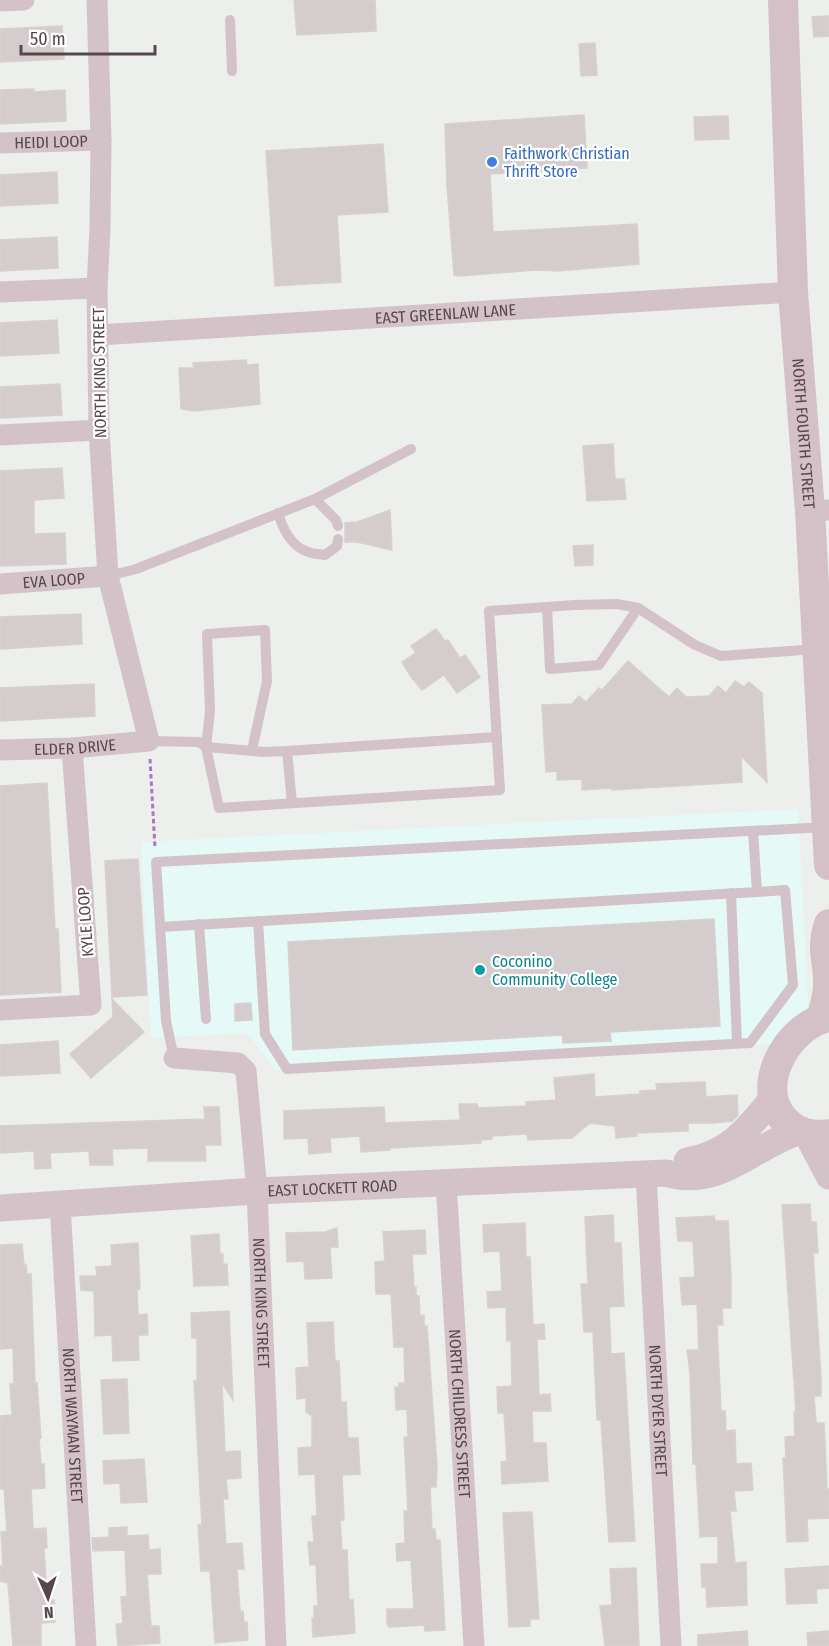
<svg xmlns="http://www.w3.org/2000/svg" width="829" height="1646" viewBox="0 0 829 1646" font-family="'Fira Sans Condensed',sans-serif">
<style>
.commercial{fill:#e5faf6}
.building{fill:#d4cccd;stroke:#d7d0d1;stroke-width:1.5}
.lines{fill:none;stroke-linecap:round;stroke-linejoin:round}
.path{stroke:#a977c6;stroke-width:3;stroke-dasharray:4.5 3;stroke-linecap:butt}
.service{stroke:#d3c3c9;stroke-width:10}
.minor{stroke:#d3c3c9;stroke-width:21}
.tertiary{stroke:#d3c3c9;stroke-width:27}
.secondary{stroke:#d4c0c7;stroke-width:30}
.shop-dot{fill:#3f7fe0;stroke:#fff;stroke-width:2}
.culture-dot{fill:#0f9aa8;stroke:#fff;stroke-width:2}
.labels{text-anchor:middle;stroke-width:4.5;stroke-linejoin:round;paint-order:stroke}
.street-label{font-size:16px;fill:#58464d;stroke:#fff}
.shop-label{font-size:16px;fill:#366cbe;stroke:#fff;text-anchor:start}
.culture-label{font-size:16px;fill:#0d838f;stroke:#fff;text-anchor:start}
</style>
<rect width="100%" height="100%" fill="#ecefec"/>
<path class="commercial" d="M798,809l12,233 -535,28 -27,-37 -97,5 -10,-196z"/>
<g class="building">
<path d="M294,0h81l1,31 -79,4z"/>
<path d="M829,16v20l-15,1 -2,-20z"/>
<path d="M62,26l2,33 -64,3v-33z"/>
<path d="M595,43l2,32 -16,1 -2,-32z"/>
<path d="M34,89v3l31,-2 1,31 -66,3v-34z"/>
<path d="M584,115l3,53 -97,6 3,58 144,-8 2,40 -81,7 -22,-1 -76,6 -6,-1 -7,-89 -2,-62z"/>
<path d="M728,116l1,23 -34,1 -1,-23z"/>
<path d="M383,144l5,68 -51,3 4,67 -66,4 -9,-135z"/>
<path d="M57,172l1,31 -58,3v-31z"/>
<path d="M57,237l1,31 -58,3v-31z"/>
<path d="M57,320l2,33 -59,3v-33z"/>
<path d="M246,360l1,5 11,-1 2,40 -65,7 -14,-2 -2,-41h15l-1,-5z"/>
<path d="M60,384l2,31 -62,3v-31z"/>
<path d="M613,444l2,35h9l2,20 -39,2 -4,-55z"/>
<path d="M62,468l2,30 -30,2v34l31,-1 1,31 -66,2v-95z"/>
<path d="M390,510l2,40 -35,-8h-12v-19l12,-1z"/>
<path d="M593,545v20l-18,1 -2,-20z"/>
<path d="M81,614l1,30 -82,5v-32z"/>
<path d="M436,629l9,12 3,-1 12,18 5,-3 15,22 -23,16 -13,-18 -22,15 -11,-13 -9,-15 14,-9 -5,-7z"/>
<path d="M628,661l41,36 8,-9 9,9 23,-1 9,-10 8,7 9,-12 9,6 5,-5 13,11 5,89 -26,-26 1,26 -130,8v-2l-30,2v-11l-25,1v-9l-11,1 -4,-67 30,-1 7,-8 7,6 13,-14 3,2z"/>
<path d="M94,684l1,32 -95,5v-33z"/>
<path d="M47,783l8,146h3l3,63 -61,3v-209z"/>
<path d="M138,859l9,136 -35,2 -7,-136z"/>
<path d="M714,919l6,107 -110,6 1,9 -48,2 -1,-8 -269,15 -5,-108z"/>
<path d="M112,999l32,33 -53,46 -21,-24 43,-37z"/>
<path d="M251,1003l1,17 -17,1v-17z"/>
<path d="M58,1041l2,32 -60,3v-31z"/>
<path d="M594,1074l1,23 45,-3v-3l17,-1 -1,-6 49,-2 1,15 31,-2 1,20 -6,6 -17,2h-27v8l-51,2v3l-21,2 -1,-12 -25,-3 -18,15 -44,2 -1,-6 -35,2v3l-11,1v3l-91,5v2l-29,2 -1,-16 -30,2 1,14 -22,2 -1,-16 -24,1v-28l100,-4 1,16 75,-3 -1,-16h18l1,4 48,-2v-4l30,-2 -2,-22z"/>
<path d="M204,1107h15l2,38h-16l1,16h-58v-13l-36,1 1,16h-23l-1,-14 -39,2 1,15 -16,1 -1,-18 -34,2v-27l205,-7z"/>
<path d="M810,1204l1,18h5l2,31h-5l8,125v18h-7l2,27h8l3,66h2v29l-22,1 1,22 -21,1 -4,-84h3l-1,-21 10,-1 -1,-24h2l-14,-207z"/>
<path d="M613,1215l1,28h7l3,63 -15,1 2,47 13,-1 11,188 -26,1 -8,-122h-4l-4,-88h-9l-3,-48h7l-3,-67z"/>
<path d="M714,1216l1,5h13l3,55v32h-9l1,17h-6l4,86h4l1,20 9,-1 1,34 15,-1 2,27 -19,1 2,20h-6l5,52 11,-1 1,43 -40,2 -1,-20h-4l-1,-23h17v-28l-18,1 -4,-73h-3l-3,-91 -3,-23h12l-2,-46 -15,1 -2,-27 15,-1 -2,-36h-15l-2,-23z"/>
<path d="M525,1223l1,34h4l3,68 11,-1 1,15h-8l2,56 11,-1 1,17h-19l1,32h13l2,38 -46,3 -1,-22 6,-1 -3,-48h-6l-1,-26 15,-1 -1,-46 -4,1 -1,-34 -18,1 -1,-16 15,-1 -2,-40 -16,1 -1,-27z"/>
<path d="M337,1228l1,19h-8l2,31 -27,1 -1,-18 -17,1 -1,-29 39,-1z"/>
<path d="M425,1230l1,24h-14l2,33h2v9h3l1,20 4,-1v11h3l10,140 -1,21h-6l2,42h3l1,11h4l5,90 -20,1 -1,-6 -35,2 -2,-3v-15h27l-3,-49 -14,1 -1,-17 9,-1 -1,-32h4l-4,-74h4l-1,-28 -11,1 -1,-23h4v-4h6l-1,-36h-10l-3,-53h-15l-1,-32 10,-1 -2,-29z"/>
<path d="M219,1234l1,20h3v11l4,-1 1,21 -34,1 -3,-50z"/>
<path d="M138,1243l2,46h-3l1,26 9,-1 1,21h-10l1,25 -26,1 -1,-26 -17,1 -1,-45 -13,-1 -1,-14h17l-1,-9 16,-1 -1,-21z"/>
<path d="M22,1244l2,21h2l1,9h4l4,109h2l4,55 -2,1 2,25h3l1,24 -14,1 2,40 13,-1 1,20h-3l3,52h7l1,22 -14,1v23h-28l-5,-63 -8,-2v-15h3l-2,-34 6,-1 -3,-42h-4v-73l12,-1 -2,-31h4l-1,-36 -13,1v-104z"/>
<path d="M229,1311l4,89 -11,-17 3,69 15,-1 1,27 -15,1 2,20h-5l3,45 16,-1 2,26h-7l3,42h3l1,12 3,-1 1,18 -33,3 -5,-72h-9l-3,-46h4l-8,-144h3v-43h-5l-1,-25z"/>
<path d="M333,1322l2,39h4l2,41h5l2,36h10l2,36 -18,1 2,45h-4l2,30h5l2,50h4l2,33 -42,4 -1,-19h2v-12h4l-2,-41h-6l-2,-23h6l-2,-26h5l-2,-42 -16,1 -1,-27 14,-1v-31l-6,-4v-14l-9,1 -1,-31 13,-1 -2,-44z"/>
<path d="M127,1379l2,54 -25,1 -3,-54z"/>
<path d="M144,1459l3,43 -26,1 -1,-20 -16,1 -1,-23z"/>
<path d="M532,1512l7,107h-9v7l-21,1 -6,-114z"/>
<path d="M127,1527v9l21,-1 1,15 11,-1 1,25h-14l4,52h8l1,17 -42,3 -2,-22h7l-2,-27 6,-1 -2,-46 -32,1 -1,-13 17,-1v-9z"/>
<path d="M829,1566v22l-13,1 1,14 -30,1 -2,-35z"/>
<path d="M636,1568l3,78h-34l-5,-40 12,-1 -2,-36z"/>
<path d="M747,1631l1,15h-50v-11z"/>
<path d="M829,1631v15h-21l-1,-13z"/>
</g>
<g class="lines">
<path class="path" d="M150,759l5,89"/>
<g class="service">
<path d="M230,20l2,51"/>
<path d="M315,499l21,21 2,6"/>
<path d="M278,513c4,14 13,33 28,38 5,3 13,3 19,4l12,-9 1,-7"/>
<path d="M108,576l28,-7 179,-70 96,-50"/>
<path d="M547,607l3,62 49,-4 39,-57"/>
<path d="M149,741l50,1 7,5 58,5 23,-1 210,-14"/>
<path d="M252,750l15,-69 -2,-51 -58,4 3,77 -4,36 13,61 281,-18 -11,-179 85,-6 43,-1 21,4 57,37 26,11 95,-7"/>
<path d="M287,751l5,52"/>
<path d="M731,893l6,150"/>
<path d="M258,921l7,113 22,35 463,-26 43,-58 -8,-95 -28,2"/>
<path d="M199,924l7,95"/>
<path d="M160,927l597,-35 -4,-61"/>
<path d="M174,1058l-8,-37 -10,-159 671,-35"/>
</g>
<g class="minor">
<path d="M0,1l24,-1"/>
<path id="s1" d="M0,143l101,-3"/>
<path d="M0,292l97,-4"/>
<path id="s2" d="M98,335l695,-43"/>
<path d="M0,435l99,-5"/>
<path d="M810,511l19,-1"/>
<path id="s3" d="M0,584l108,-8"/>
<path id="s4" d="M0,750l72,-2 77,-7 -41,-165 -9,-146 -2,-142 3,-59 1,-89 -4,-140"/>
<path d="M0,1010l91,-5 -19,-257"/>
<path id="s5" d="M174,1058l64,5 8,8 11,120 19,455"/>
<path id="s6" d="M646,1174l25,472"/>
<path id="s7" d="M446,1182l28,464"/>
<path id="s8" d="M60,1204l26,442"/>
</g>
<g class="tertiary">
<path d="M807,1134l22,42"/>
<path d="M687,1161c42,-7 61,-32 86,-63"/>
<path id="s9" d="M0,1208l257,-17 409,-18c54,17 86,-27 134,-42"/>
</g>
<g class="secondary">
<path id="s10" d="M783,0l10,292 17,219 19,354"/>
<path d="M829,1017c-43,8 -80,76 -39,108 11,9 25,11 39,9"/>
<path d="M821,1019c3,-11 7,-22 7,-33 1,-25 -8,-36 1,-62"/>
</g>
</g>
<circle class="shop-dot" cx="492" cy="162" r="6"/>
<circle class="culture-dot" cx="480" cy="970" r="6"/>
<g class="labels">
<g class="street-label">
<text dy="6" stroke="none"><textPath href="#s1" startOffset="51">HEIDI LOOP</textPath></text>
<text dy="6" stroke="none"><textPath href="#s2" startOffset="348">EAST GREENLAW LANE</textPath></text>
<text transform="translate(99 373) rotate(-91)" y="6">NORTH KING STREET</text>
<text dy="6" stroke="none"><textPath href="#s10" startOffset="434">NORTH FOURTH STREET</textPath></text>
<text dy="6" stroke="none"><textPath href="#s3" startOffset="54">EVA LOOP</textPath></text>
<text dy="6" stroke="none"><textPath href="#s4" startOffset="75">ELDER DRIVE</textPath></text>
<text transform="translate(85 922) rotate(-94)" y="6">KYLE LOOP</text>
<text dy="6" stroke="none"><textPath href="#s9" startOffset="333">EAST LOCKETT ROAD</textPath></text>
<text dy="6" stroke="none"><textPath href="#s5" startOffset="308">NORTH KING STREET</textPath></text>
<text dy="6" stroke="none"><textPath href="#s6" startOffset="237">NORTH DYER STREET</textPath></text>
<text dy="6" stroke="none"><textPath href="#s7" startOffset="232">NORTH CHILDRESS STREET</textPath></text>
<text dy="6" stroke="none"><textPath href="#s8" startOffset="222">NORTH WAYMAN STREET</textPath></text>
</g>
<g class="shop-label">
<text x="504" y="159">Faithwork Christian<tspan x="504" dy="18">Thrift Store</tspan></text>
</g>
<g class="culture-label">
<text x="492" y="967">Coconino<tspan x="492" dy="18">Community College</tspan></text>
</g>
</g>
<g transform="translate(48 1598) rotate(177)" stroke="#ffffff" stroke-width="4.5" paint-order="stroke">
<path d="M0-4.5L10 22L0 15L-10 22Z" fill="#58464d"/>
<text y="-9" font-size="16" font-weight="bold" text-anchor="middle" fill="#58464d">N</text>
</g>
<path d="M21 45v9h134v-9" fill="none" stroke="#58464d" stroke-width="3"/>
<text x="30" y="45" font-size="18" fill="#58464d" stroke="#ffffff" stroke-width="4.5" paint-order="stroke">50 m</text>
</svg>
